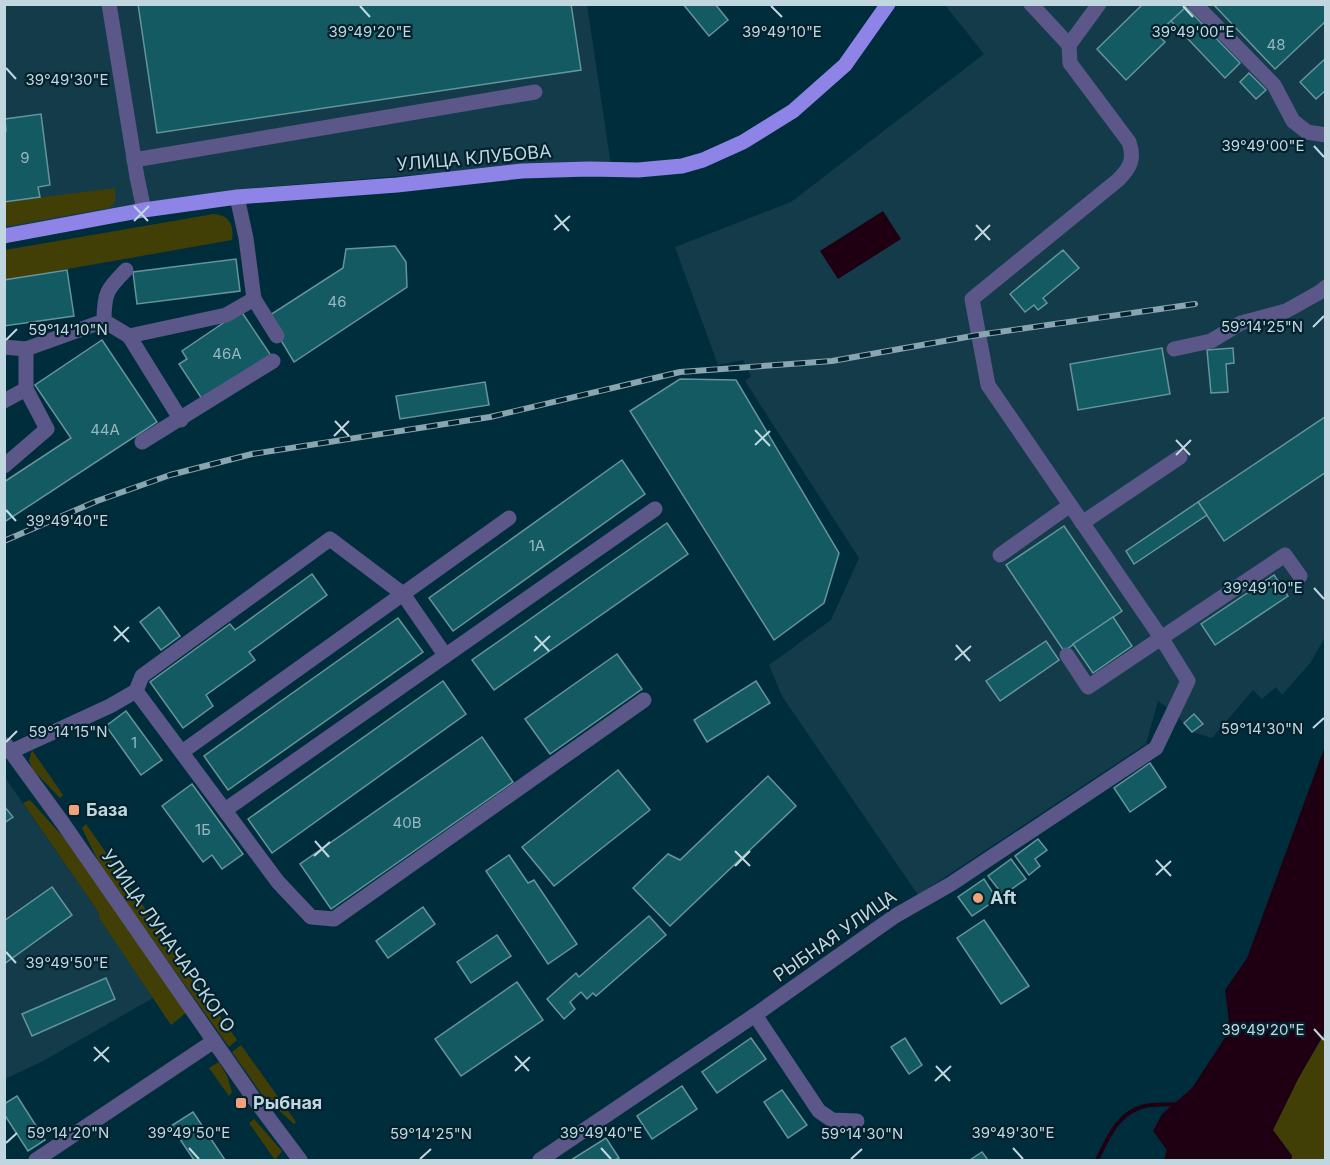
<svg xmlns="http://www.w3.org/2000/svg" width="1330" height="1165" viewBox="0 0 1330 1165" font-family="Inter,sans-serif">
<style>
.built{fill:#133b49}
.green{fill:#423f06}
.water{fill:#1f0013}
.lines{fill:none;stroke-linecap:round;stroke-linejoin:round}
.stream{stroke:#1f0013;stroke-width:4}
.building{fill:#145a62;stroke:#65959b;stroke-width:1.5}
.minor{stroke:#5b5788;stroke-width:15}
.major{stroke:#8e84e8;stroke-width:15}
.rail-casing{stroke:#89a5b0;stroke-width:6}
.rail{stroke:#03222e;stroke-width:4;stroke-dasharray:11;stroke-linecap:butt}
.ticks{fill:none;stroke:#c1d7e0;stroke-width:2}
.poi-dot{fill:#f1a17b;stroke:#03222e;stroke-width:2}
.labels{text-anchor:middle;stroke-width:4.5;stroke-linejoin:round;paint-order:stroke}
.number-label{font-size:15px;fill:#96b8c0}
.street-label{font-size:18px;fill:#c1d7e0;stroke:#03222e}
.poi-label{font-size:18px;font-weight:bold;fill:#c1d7e0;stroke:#03222e;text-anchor:start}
.ticks-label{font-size:15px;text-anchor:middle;fill:#c1d7e0;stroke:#03222e;stroke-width:4.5;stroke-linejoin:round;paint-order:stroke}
</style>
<rect width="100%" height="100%" fill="#002d3c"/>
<g class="built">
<path d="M5,5h582l24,160 -90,1 -291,24 -225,39z"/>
<path d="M945,5h380l1,630 -15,27 -29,33 -6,-8 -14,12 -9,-9 -41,48 -20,-6 -19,-20 -15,-11 -12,43 -228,151 -136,-199 -13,-31 62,-45 28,-62 -114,-177 6,-5 -8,-16 -25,5 -43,-118 116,-45 193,-148z"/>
<path d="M4,776l95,137v5l54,80 -110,63 -38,18z"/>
</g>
<g class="green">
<path d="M115,188v14l-6,6 -101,18 -3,-3 -1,-21z"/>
<path d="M214,214c16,1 20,12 18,26l-227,40v-30z"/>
<path d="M32,750l31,45 -3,3 -27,-28 -4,-9z"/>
<path d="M30,800l35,39 122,173 -16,13 -72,-107v-5l-76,-110z"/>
<path d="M86,824l151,216 -8,7 -128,-180 -19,-39z"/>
<path d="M1325,1032v128h-34l1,-5 -19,-25 25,-51z"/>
<path d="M241,1045l55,77 -2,2 -31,-28 -31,-44z"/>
<path d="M219,1062l8,14 5,16 -3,4 -20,-28z"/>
<path d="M254,1119l28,32 -7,9 -26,-37z"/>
</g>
<g class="water">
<path d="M883,211l18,28 -63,40 -18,-28z"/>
<path d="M1325,746v286l-27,47 -25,51 19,26 -1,4h-127l3,-10 -14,-19 9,-17 30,-26 38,-58 -5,-40 22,-32z"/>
</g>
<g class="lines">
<path class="stream" d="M1097,1160c11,-22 21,-48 48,-54 9,-2 19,-1 28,-2"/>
</g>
<g class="building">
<path d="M138,4h433l10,66 -424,63z"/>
<path d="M683,4h32l13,16 -19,16z"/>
<path d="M1143,4h41l2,3 -29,27 8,8 -39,38 -29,-31z"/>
<path d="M1213,4h113v17l-51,48z"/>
<path d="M1186,7l54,56 -15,15 -54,-57z"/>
<path d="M1326,58v32l-10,9 -16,-17z"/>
<path d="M1249,73l17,17 -10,9 -16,-17z"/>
<path d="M41,114l9,71 -12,2 2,10 -36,5v-71h2l-1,-12z"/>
<path d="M395,246l11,16 1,25 -113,75 -27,-45 76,-49 3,-19z"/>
<path d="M1063,250l16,18 -36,30 4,5 -9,7 -4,-5 -9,7 -15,-18z"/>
<path d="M236,259l4,32 -103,13 -4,-32z"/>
<path d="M67,270l7,46 -70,10v-46z"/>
<path d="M241,311l31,46 -68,45 -25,-38 8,-5 -5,-8z"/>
<path d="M102,340l55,82 -151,99 -2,-3v-36l67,-44 -36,-53z"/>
<path d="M1162,348l8,46 -92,16 -8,-46z"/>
<path d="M1233,348l1,15 -8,1 2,28 -17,1 -4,-43z"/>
<path d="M680,379l56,1 103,173 -15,50 -50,37 -144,-229z"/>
<path d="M485,382l4,23 -89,14 -4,-23z"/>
<path d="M1325,417l1,55 -102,69 -26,-39z"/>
<path d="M622,460l23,34 -192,137 -24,-33z"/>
<path d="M1198,502l9,13 -73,49 -8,-13z"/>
<path d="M667,523l21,31 -194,136 -22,-30z"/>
<path d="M1064,526l58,85 -58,40 -58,-86z"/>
<path d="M312,574l15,21 -78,57 6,8 -49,35 7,11 -30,22 -33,-46 80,-58 5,6z"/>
<path d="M1274,575l14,21 -73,49 -14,-21z"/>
<path d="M159,607l21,29 -19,14 -21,-28z"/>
<path d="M1113,617l19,29 -39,27 -20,-29z"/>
<path d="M398,618l25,34 -195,138 -24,-34z"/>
<path d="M1046,641l13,19 -59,41 -14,-20z"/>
<path d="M617,654l25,35 -92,65 -25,-35z"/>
<path d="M443,681l23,33 -194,139 -24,-34z"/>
<path d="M756,681l14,22 -63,39 -13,-22z"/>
<path d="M126,711l36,49 -21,15 -35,-49z"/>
<path d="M1194,714l9,10 -11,8 -8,-9z"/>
<path d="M482,737l31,45 -182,127 -31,-45z"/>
<path d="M1150,763l16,24 -36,25 -16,-24z"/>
<path d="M618,770l32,40 -96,76 -32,-39z"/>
<path d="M768,776l28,30 -126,120 -37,-38 35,-34 12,6z"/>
<path d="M192,784l51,70 -21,15 -10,-14 -9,7 -41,-56z"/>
<path d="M4,806l9,11 -9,6z"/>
<path d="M1038,839l9,11 -12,9 5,7 -11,9 -14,-19z"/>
<path d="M509,855l19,28 6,-3 43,64 -29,20 -62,-93z"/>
<path d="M1011,859l15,20 -23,16 -15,-19z"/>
<path d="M984,879l13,20 -25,17 -14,-19z"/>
<path d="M52,887l20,28 -68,49v-43z"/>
<path d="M423,907l12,17 -47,34 -12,-17z"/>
<path d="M649,916l17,19 -70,61 -3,-3 -6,6 -6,-7 -11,10 5,7 -11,10 -17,-20 29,-26 3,4z"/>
<path d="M984,920l45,66 -28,18 -44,-66z"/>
<path d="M497,935l14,21 -40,27 -14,-21z"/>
<path d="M106,978l9,21 -83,37 -10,-22z"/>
<path d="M517,982l26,38 -82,56 -26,-37z"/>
<path d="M751,1038l15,21 -49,34 -15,-21z"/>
<path d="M905,1038l17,27 -13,9 -18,-27z"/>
<path d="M682,1086l15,23 -45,30 -15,-23z"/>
<path d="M782,1090l25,35 -19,13 -24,-36z"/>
<path d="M17,1096l28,44 -17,11 -24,-37v-10z"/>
<path d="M193,1112l32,48h-31l-23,-34z"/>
<path d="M606,1138l13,20 -4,2h-44z"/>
<path d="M982,1152l6,8h-18z"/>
</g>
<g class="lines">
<g class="minor">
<path d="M109,4l28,173 7,33"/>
<path d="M1031,4l38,41"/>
<path d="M1195,4l79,81 19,36 14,11 19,3"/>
<path d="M134,160l401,-68"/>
<path d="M254,299l23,37"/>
<path d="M104,321l25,15 97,-21 28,-16 -8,-61 -9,-41"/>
<path d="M129,336l52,84"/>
<path d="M4,347l22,2 78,-28c0,-28 3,-32 22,-51"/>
<path d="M1174,349l37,-8 30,-18 45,-12 34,-19 6,-5"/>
<path d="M4,401l22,-12v-40"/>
<path d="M142,442l131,-81"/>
<path d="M4,466l43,-37 -21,-40"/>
<path d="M1082,523l98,-66"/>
<path d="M1000,555l69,-49"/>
<path d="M1067,655l21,32 197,-132 15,21"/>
<path d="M136,691l6,-15 188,-137 73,55 42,61"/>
<path d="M6,745l56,77 190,274 48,64"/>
<path d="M10,752l100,-46 26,-15 142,191 33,35 23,2 310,-219"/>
<path d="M182,752l327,-234"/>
<path d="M225,810l430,-301"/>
<path d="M755,1015l64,96 13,9 25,1"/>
<path d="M36,1160l178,-119"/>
<path d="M540,1160l215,-145 140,-99 56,-32 205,-136 32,-67 -26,-42 -174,-254 -16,-86 146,-119c12,-12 17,-21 11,-38l-59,-79 -1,-18 30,-41"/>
</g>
<path class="major" d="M4,236l140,-26 93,-13 160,-12 125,-14 67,-2 49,1 44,-4 21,-6 40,-18 50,-31 52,-46 43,-61"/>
<g class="rail-casing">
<path id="rail" d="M4,541l93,-40 73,-26 82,-21 238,-37 190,-45 152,-11 146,-26 217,-31"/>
</g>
<use href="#rail" class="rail"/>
</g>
<path class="ticks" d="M360,6l10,11M771,6l11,11M1183,6l10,11M6,68l10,11M1314,146l10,11M134,206l14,15M555,215l14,16M134,221l15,-15M976,225l14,15M554,230l16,-14M975,240l15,-15M1313,327l11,-11M6,340l11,-11M335,421l14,15M755,430l15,16M334,436l15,-15M1176,440l14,15M755,445l15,-14M1176,455l15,-15M6,510l10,11M1314,588l10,11M114,626l15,16M535,636l14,15M114,641l15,-14M956,645l14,16M534,651l16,-15M955,660l16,-14M1313,728l11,-10M6,742l11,-11M315,841l14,16M735,851l15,15M314,856l16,-14M1156,860l15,16M735,866l15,-15M1156,875l15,-14M6,952l10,11M1314,1029l10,11M94,1047l15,15M515,1056l14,15M94,1061l15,-14M936,1066l14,15M515,1071l15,-14M935,1081l16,-15M6,1143l11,-10M189,1148l10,11M601,1148l10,11M1013,1148l10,11M420,1159l11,-10M851,1159l11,-10"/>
<g class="poi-dot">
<rect x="68" y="804" width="12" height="12" rx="3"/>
<circle cx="978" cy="898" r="6"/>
<rect x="235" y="1097" width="12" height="12" rx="3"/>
</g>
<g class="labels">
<g class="number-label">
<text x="1276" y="50">48</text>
<text x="25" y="163">9</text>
<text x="337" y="307">46</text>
<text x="227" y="359">46А</text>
<text x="105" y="435">44А</text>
<text x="537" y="551">1А</text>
<text x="134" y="748">1</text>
<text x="407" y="828">40В</text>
<text x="203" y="835">1Б</text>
</g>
<g class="street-label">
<text transform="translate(474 158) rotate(-5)" y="6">УЛИЦА КЛУБОВА</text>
<text transform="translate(835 936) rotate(-35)" y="6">РЫБНАЯ УЛИЦА</text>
<text transform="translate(168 941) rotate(55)" y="6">УЛИЦА ЛУНАЧАРСКОГО</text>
</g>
<g class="poi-label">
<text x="86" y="816">База</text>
<text x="990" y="904">Aft</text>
<text x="253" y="1109">Рыбная</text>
</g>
</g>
<g class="ticks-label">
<text x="370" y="37">39°49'20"E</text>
<text x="782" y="37">39°49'10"E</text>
<text x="1193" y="37">39°49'00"E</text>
<text x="67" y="85">39°49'30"E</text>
<text x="1263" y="151">39°49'00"E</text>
<text x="1262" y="332">59°14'25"N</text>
<text x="68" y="335">59°14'10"N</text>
<text x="67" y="526">39°49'40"E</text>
<text x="1263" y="593">39°49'10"E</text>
<text x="1262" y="734">59°14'30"N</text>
<text x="68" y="737">59°14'15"N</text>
<text x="67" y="968">39°49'50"E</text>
<text x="1263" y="1035">39°49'20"E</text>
<text x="189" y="1138">39°49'50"E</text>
<text x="601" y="1138">39°49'40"E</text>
<text x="1013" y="1138">39°49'30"E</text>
<text x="68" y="1138">59°14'20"N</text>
<text x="431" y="1139">59°14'25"N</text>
<text x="862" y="1139">59°14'30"N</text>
</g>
<rect width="1330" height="1165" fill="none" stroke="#c1d7e0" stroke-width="12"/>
</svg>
